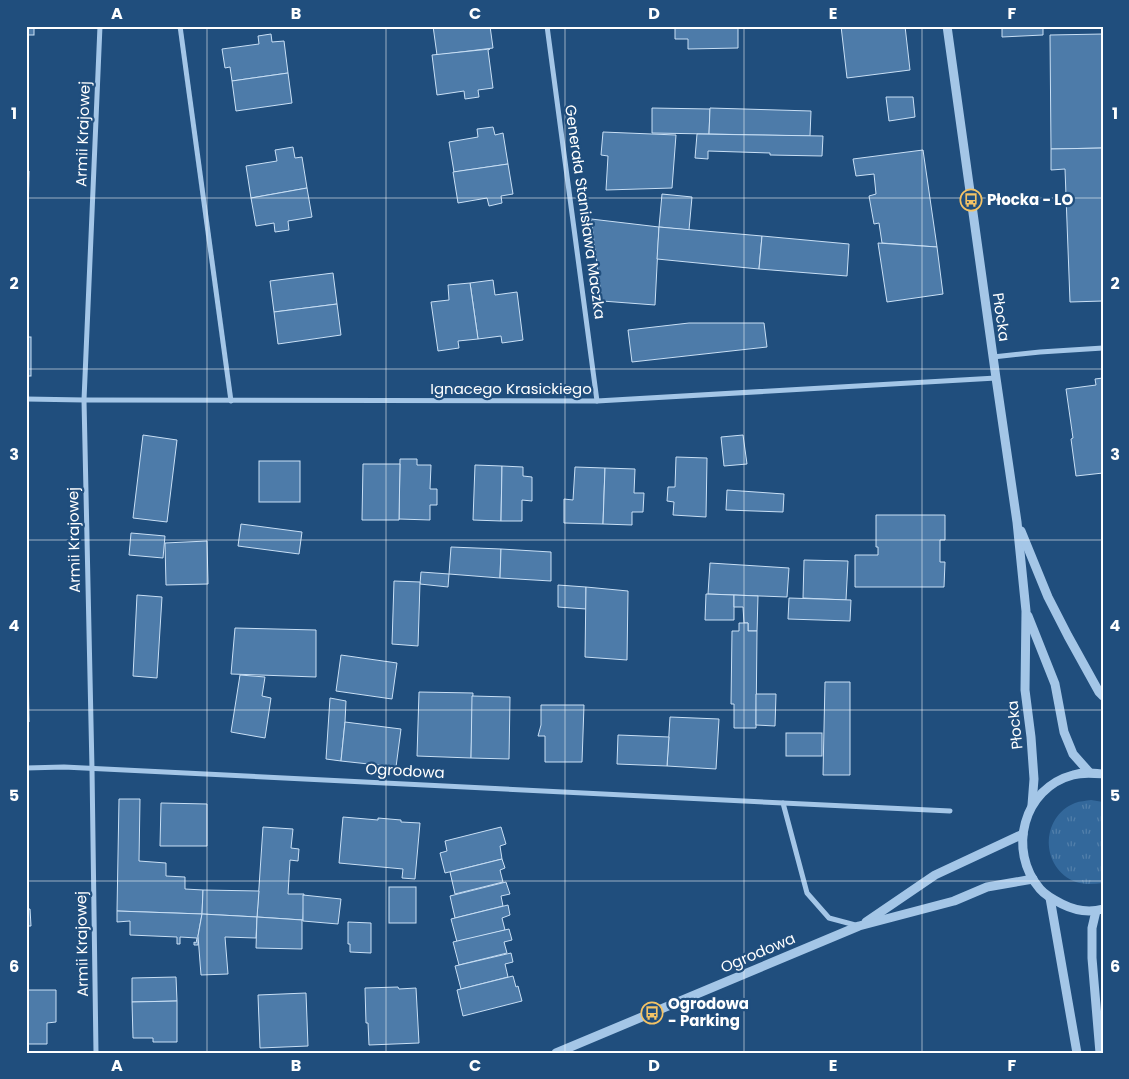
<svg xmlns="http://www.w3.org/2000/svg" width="1129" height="1079" viewBox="0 0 1129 1079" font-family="Poppins,sans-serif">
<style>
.grass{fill:url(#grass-tufts)}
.building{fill:#4d7ba9;stroke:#c8dff5}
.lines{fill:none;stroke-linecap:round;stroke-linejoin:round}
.minor{stroke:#a4c6e7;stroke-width:5}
.tertiary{stroke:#a4c6e7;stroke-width:9}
.grid{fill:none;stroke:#fff;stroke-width:1;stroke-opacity:0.55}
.labels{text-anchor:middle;stroke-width:4.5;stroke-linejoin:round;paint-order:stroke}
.street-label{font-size:15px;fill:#fff;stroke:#204e7d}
.poi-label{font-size:15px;font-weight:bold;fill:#fff;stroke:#204e7d;text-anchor:start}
.neatline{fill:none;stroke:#fff;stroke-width:2}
.grid-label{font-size:16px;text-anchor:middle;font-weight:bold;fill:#fff}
</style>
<defs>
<pattern id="grass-tufts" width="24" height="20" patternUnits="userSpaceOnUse" patternTransform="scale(1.25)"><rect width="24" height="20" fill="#33689b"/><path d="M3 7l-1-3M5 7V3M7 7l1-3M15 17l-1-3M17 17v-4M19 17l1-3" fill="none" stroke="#527faa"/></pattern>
</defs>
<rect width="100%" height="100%" fill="#204e7d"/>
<path class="grass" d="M1091,800l12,2v81c-9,1 -18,2 -27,-1 -36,-14 -36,-65 -1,-79 5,-2 11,-2 16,-3z"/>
<g class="building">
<rect x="26" y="26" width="8" height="9"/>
<path d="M433,26h57l3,22 -56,7z"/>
<path d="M675,26h63v22l-50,1v-10h-13z"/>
<path d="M841,26h64l5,44 -63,8z"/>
<path d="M1002,26h41v9l-41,2z"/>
<path d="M271,34l1,8 12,-1 4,32 -56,8 -2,-14 -5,1 -3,-19 37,-5 -1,-8z"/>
<path d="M1103,34v114l-52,1 -1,-114z"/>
<path d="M490,49l-2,1 5,38 -15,2 1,7 -14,2 -1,-8 -27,4 -5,-40z"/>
<path d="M288,73l4,30 -56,8 -4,-30z"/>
<path d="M886,97h27l2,20 -26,4z"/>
<path d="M652,108l58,1 -1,25 -57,-1z"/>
<path d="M710,108l101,3 -1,25 -101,-2z"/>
<path d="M493,127l2,8 8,-2 5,31 -54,8 -5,-30 29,-5 -1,-8z"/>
<path d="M603,132l73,3 -4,53 -66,2 2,-34 -7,-1z"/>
<path d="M697,134l126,2 -1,20 -52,-1v-2l-62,-2v8l-13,-1z"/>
<path d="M293,147l2,11 7,-1 5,31 -56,10 -5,-32 31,-5 -2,-11z"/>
<path d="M1103,148v153l-33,1 -5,-133 -14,1v-21z"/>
<path d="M923,150l14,97 -55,-4 -3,-20 -5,1 -5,-28 7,-2 -2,-20 -18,2 -3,-17z"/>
<path d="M508,164l5,30 -12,2 1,7 -13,3 -2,-8 -29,5 -5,-31z"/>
<path d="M26,171h3l-1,49h-2z"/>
<path d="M307,188l5,29 -24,4 1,9 -14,2 -1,-9 -18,3 -5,-28z"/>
<path d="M662,194l30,3 -3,33 -30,-3z"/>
<path d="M591,219l68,8 -4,78 -53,-4z"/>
<path d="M659,227l103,9 -3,33 -102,-10z"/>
<path d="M762,236l87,8 -2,32 -88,-7z"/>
<path d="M878,243l59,4 6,47 -56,8z"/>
<path d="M333,273l4,31 -63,8 -4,-31z"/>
<path d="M493,280l2,15 22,-3 6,48 -21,3 -1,-7 -23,3 -8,-56z"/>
<path d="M470,283l8,56 -20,2 1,7 -21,3 -7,-49 18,-2 -1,-15z"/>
<path d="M337,304l4,31 -63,9 -4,-32z"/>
<path d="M689,323h75l3,24 -135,15 -4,-32z"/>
<rect x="26" y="337" width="5" height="39"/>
<path d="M1103,378v95l-27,3 -5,-37 2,-1 -7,-49 30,-4 -1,-6z"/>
<path d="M143,435l34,5 -10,82 -34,-4z"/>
<path d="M743,435l4,29 -23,2 -3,-29z"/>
<path d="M676,457l31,1 -1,59 -33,-2 1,-13 -7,-1 1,-14h7z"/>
<path d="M400,459h17v6h14l-1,24h7v16h-7v15l-31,-1z"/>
<rect x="259" y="461" width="41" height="41"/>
<path d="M363,464h37l-1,56h-37z"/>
<path d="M475,465l27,1 -1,55 -28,-1z"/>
<path d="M502,466l21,1v9l9,1v24l-10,-1v21h-21z"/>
<path d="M575,467l30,1 -2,56 -39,-1v-24l9,1z"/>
<path d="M605,468l30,1 -1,24h10l-1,19h-11v13l-29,-1z"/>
<path d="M727,490l57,4 -1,18 -57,-2z"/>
<path d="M876,515h69v25h-5v22h5l-1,25h-89v-32h23v-8h-2z"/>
<path d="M241,524l61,8 -3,22 -61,-8z"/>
<path d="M131,533l34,3 -2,22 -34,-3z"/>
<path d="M207,541l1,43 -42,1 -1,-42z"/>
<path d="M451,547l50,2 -1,29 -51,-4z"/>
<path d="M501,549l50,3v29l-51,-3z"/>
<path d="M804,560l44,1 -2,39 -43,-2z"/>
<path d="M710,563l79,5 -2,29 -79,-3z"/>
<path d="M421,572l28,2 -1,13 -28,-3z"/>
<path d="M394,581l26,1 -2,64 -26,-2z"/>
<path d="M558,585l28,2v22l-28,-2z"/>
<path d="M586,587l42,4 -1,69 -42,-3z"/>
<path d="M706,594l28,1v25h-29z"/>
<path d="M137,595l25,2 -5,81 -24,-2z"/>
<path d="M734,595l24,1 -1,35h-9v-8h-4l-1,-16h-9z"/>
<path d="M789,598l62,2 -1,21 -62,-2z"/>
<path d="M739,623h9v8h9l-1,97h-22v-24h-3l1,-73h7z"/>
<path d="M235,628l81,2v47l-85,-3z"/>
<path d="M341,655l56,8 -5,36 -56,-8z"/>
<path d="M26,663h2l1,59h-3z"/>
<path d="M240,675l25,2 -3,19 9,2 -6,40 -34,-6z"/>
<path d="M825,682h25v93h-27z"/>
<path d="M419,692l54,1 -2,65 -54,-2z"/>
<path d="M756,694h20l-1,32 -19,-1z"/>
<path d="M472,696l38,1 -1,62 -38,-1z"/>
<path d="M330,698l16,3 -1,21 -4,39 -15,-2z"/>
<path d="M541,705h43l-2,57h-37v-26h-7l3,-11z"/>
<path d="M670,717l49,2 -3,50 -49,-3z"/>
<path d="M345,722l56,7 -5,38 -55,-6z"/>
<rect x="786" y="733" width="36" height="23"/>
<path d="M618,735l51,2 -2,29 -50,-2z"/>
<path d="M119,799h21l-1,62 27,2v13l19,1v12l18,1 -1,24 -85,-3z"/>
<path d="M161,803l46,1v42h-47z"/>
<path d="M343,817l35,3v-2l23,2v2l19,1 -5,56 -13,-1 1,-9 -64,-6z"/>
<path d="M263,827l30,2 -2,19 8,1 -1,12 -8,-1 -2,34h16l-1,26 -46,-3z"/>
<path d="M501,827l5,17 -6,2 2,13 -57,14 -5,-20 7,-2 -2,-10z"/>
<path d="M502,859l3,9 -5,2 3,12 -48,12 -5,-22z"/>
<path d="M506,882l4,12 -9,2 2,10 -48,12 -5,-22z"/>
<rect x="389" y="887" width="27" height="36"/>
<path d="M203,890l56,1 -2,26 -55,-3z"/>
<path d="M303,895l38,4 -3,25 -35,-3z"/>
<path d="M508,905l2,10 -8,3 3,12 -48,12 -6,-23z"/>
<path d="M26,909h4l1,17h-5z"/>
<path d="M117,911l85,3 -4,22v9h-4v-3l2,1 1,-5 -17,-1v7h-3v-7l-47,-2v-14l-13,1z"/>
<path d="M202,914l55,3 -1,21 -31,-1 3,37 -27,1 -3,-39z"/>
<path d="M257,917l45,3v29l-46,-1z"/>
<path d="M348,922l23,1v30l-21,-1v-8h-2z"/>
<path d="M509,929l3,11 -8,2 3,11 -48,12 -6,-23z"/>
<path d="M511,953l2,9 -8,2 3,13 -47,12 -6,-23z"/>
<path d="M513,976l3,11 2,-1 4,15 -59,15 -6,-26z"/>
<path d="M176,977l1,24 -45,1v-24z"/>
<path d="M398,987l1,2 17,-1 3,55 -50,2 -1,-22h-2l-1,-35z"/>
<path d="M26,990h30v32l-9,1v21h-21z"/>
<path d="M306,993l2,53 -48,2 -2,-53z"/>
<path d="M177,1001v41h-24v-4h-20l-1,-36z"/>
</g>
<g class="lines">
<g class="minor">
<path d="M180,26l51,375"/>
<path d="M547,26l50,375"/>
<path d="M993,357l47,-5 63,-4"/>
<path d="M26,399l58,1 513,1 399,-23"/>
<path d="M26,768l38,-1 719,36 24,90 22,25 30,8"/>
<path d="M783,803l167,8"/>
<path d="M96,1053l-4,-284 -8,-369 16,-374"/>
</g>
<g class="tertiary">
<path d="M947,26l49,352 21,144 9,89 -1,79 6,47 3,42 -2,26"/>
<path d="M1021,531l27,66 20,39 31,56 4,4"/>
<path d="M1028,616l27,68 9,48 9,22 16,18"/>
<path d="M1103,774c-11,-1 -20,-2 -30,1 -50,13 -66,76 -33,114 6,7 14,11 22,15 12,6 27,9 41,5"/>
<path d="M1050,898l27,155"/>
<path d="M1096,911l-4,17v30l8,95"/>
<path d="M866,922l69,-47 88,-41"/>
<path d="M556,1053l303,-127 95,-25 33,-14 46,-8"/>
</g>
</g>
<path class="grid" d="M207,26v1027M386,26v1027M565,26v1027M744,26v1027M922,26v1027M26,198h1077M26,369h1077M26,540h1077M26,710h1077M26,881h1077"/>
<defs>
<g id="bus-ring" transform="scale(1.125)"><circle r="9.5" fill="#204e7d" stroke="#f4c365" stroke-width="1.5"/><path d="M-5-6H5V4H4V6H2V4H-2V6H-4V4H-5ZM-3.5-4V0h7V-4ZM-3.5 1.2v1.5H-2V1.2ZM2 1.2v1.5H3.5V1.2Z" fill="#f4c365"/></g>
</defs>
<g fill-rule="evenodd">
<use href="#bus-ring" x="971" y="200"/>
<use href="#bus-ring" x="652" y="1013"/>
</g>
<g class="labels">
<g class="street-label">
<text transform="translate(83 134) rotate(-88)" y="5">Armii Krajowej</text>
<text transform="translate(585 212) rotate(82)" y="5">Generała Stanisława Maczka</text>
<text transform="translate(1001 317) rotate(82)" y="5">Płocka</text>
<text x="511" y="394">Ignacego Krasickiego</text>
<text transform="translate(74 540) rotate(-91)" y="5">Armii Krajowej</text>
<text transform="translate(1015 725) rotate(-96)" y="5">Płocka</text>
<text transform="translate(405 771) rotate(3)" y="5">Ogrodowa</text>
<text transform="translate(82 944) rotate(-91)" y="5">Armii Krajowej</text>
<text transform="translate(758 953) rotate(-23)" y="5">Ogrodowa</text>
</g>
<g class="poi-label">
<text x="987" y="205">Płocka - LO</text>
<text x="668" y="1009">Ogrodowa<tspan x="668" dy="17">- Parking</tspan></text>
</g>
</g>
<rect width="1129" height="1079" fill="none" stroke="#204e7d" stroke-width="55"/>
<rect x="28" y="28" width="1074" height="1024" class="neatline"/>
<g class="grid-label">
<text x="117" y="19">A</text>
<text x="296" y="19">B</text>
<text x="475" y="19">C</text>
<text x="654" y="19">D</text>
<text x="833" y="19">E</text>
<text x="1012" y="19">F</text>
<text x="14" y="119">1</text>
<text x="1115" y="119">1</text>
<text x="14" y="289">2</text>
<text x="1115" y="289">2</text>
<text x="14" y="460">3</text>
<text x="1115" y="460">3</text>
<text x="14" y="631">4</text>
<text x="1115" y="631">4</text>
<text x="14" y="801">5</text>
<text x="1115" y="801">5</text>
<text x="14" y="972">6</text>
<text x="1115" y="972">6</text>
<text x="117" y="1071">A</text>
<text x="296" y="1071">B</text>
<text x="475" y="1071">C</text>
<text x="654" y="1071">D</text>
<text x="833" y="1071">E</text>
<text x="1012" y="1071">F</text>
</g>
</svg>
